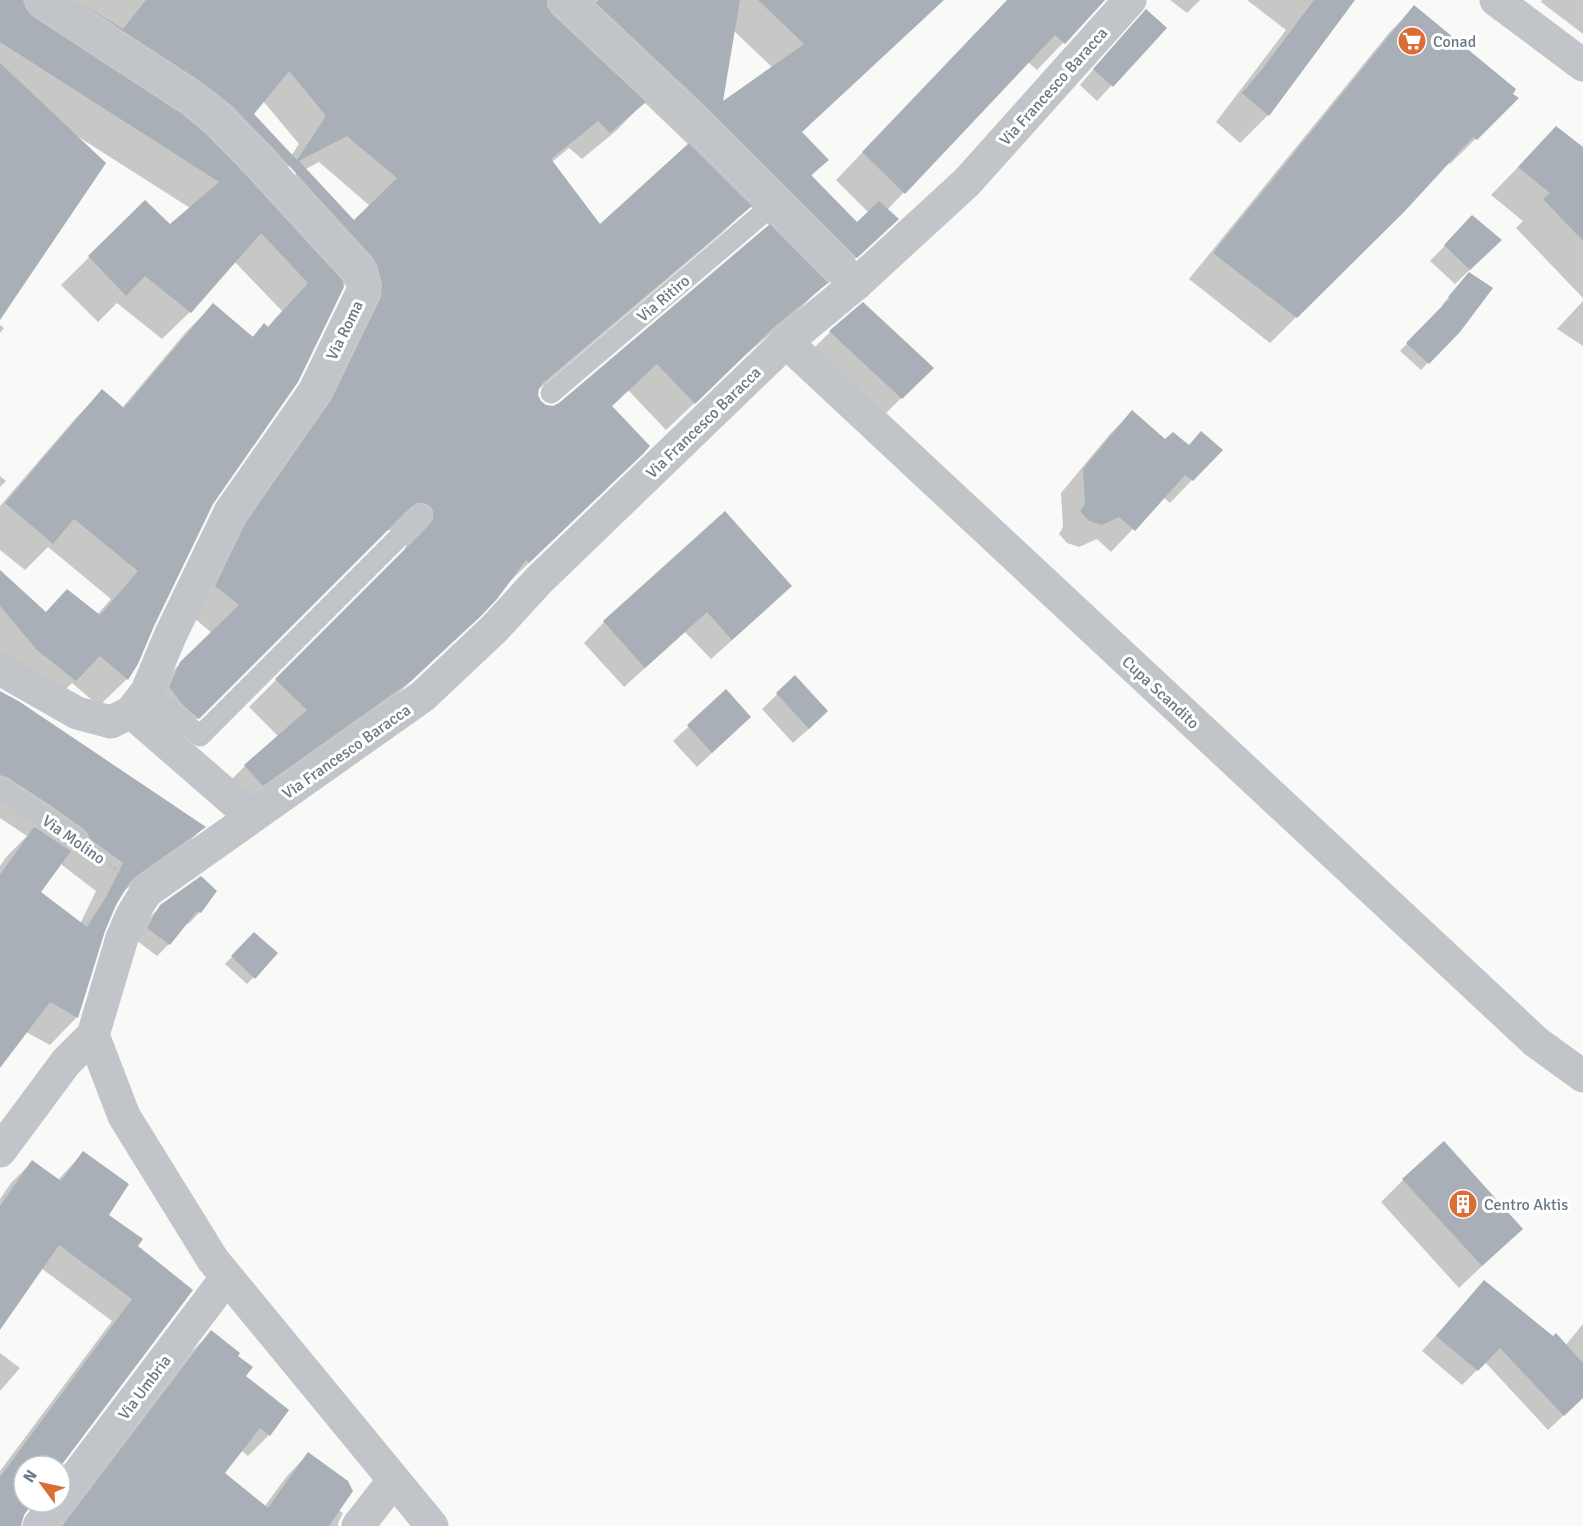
<svg xmlns="http://www.w3.org/2000/svg" width="1583" height="1526" viewBox="0 0 1583 1526" font-family="Signika,sans-serif">
<style>
.shadow{fill:#0003;fill-rule:evenodd}
.building{fill:#a8afb7;fill-rule:evenodd}
.lines{fill:none;stroke-linecap:round;stroke-linejoin:round}
.path{stroke:#bcbec1;stroke-width:4;stroke-dasharray:3 3;stroke-linecap:butt}
.service{stroke:#c1c5c9;stroke-width:21}
.minor{stroke:#c1c5c9;stroke-width:33}
.tertiary{stroke:#c1c5c9;stroke-width:33}
.labels{text-anchor:middle;stroke-width:6;stroke-linejoin:round;paint-order:stroke}
.poi-label{font-size:16px;fill:#6a7787;stroke:#fff;text-anchor:start}
.street-label{font-size:16px;fill:#6a7787;stroke:#fff}
</style>
<rect width="100%" height="100%" fill="#f9faf8"/>
<g class="shadow">
<path d="M0,0h933l-132,133 26,27 -17,17 47,47 12,-11 -33,-33 172,-180h96l-67,70 -9,-8 -141,148 10,9 -28,27 -41,38 -2,-2 -27,28 -55,46 -78,74 -38,-40 -17,17 3,74 -111,107 -52,55 -69,66 -147,103 -17,-19 27,-27 34,-29 -30,-30 154,-154 3,-7v-7l-10,-9h-8l-5,3 -212,212 -19,-54 60,-58 -23,-19 158,-327 -6,-6 -129,222 -85,176 -28,27 -27,-23 -25,24 -47,-44v-91l45,41 52,2 14,-16 -63,-52 -23,23 -25,-20v-44l75,-87 27,-28 20,17 64,-76 27,-27 38,33 13,-13 3,3 15,-17 -48,-50 -44,51 -28,27 -45,-36 -19,19 -37,-37 84,-83 25,24 20,-18 -113,-72 -77,182zM733,30l40,38 -52,37zM263,101l36,43 -8,12 -39,-42zM644,102l45,43 -90,81 -47,-64 17,-14 13,11 35,-29zM319,162l51,44 -16,16 -50,-52zM290,165l7,8 -2,2 -7,-8zM750,206l20,20 -210,178 -7,3h-6l-6,-4 -4,-8 1,-5 184,-157z"/>
<path d="M1170,0h30l-13,13z"/>
<path d="M1247,0h106l-85,115 -28,28 -24,-21 70,-92z"/>
<path d="M1542,0h41v34l-42,-32z"/>
<path d="M1414,7l103,91 -67,66 -2,-2 -45,49 -133,132 -81,-64 200,-246z"/>
<path d="M1146,11l19,17 -68,73 -17,-16 51,-59z"/>
<path d="M1556,128l27,21v149l-67,-70 7,-7 -32,-26z"/>
<path d="M1458,232l27,23 -30,29 -25,-23z"/>
<path d="M1462,281l-3,49 -38,40 -21,-19 44,-45 -2,-1z"/>
<path d="M1583,301v45l-26,-17z"/>
<path d="M863,304l69,64 -46,45 -71,-66 15,-15z"/>
<path d="M0,325l4,3 -4,5z"/>
<path d="M1132,412l60,68 -22,23 -7,-6 -52,55 -14,-13 -18,8 -12,-4 -8,-9 4,-7 -2,-34 49,-59z"/>
<path d="M0,476l6,5 -6,6z"/>
<path d="M725,513l65,73 -20,20 -59,53 -26,-27 -61,55 -40,-44 20,-21z"/>
<path d="M795,677l17,49 -19,17 -31,-34z"/>
<path d="M0,692l204,135 -27,27 -55,38 -19,38 -26,87 -27,28 -24,-13 -26,29v-195l7,-10 20,-20 -27,-18zM61,862l1,3 34,26 -16,33 -41,-31z"/>
<path d="M726,692l8,40 -37,35 -24,-26z"/>
<path d="M201,878l-1,34 -12,12 -2,-1 -17,21 -12,12 -21,-16 12,-21 13,-13z"/>
<path d="M254,934v43l-7,7 -22,-20z"/>
<path d="M83,1153l24,63 29,31 55,44 -167,175v36h8l-9,12 -4,12h-19v-55l112,-150 -71,-53 -41,59v-128l11,-16 21,-21 26,18z"/>
<path d="M1403,1180l118,49 -62,59 -78,-86z"/>
<path d="M1470,1297l95,49 18,-22v73l-35,33 -63,-68 -23,23 -40,-34z"/>
<path d="M211,1332l25,25 33,78 -21,21 -7,-6 -18,24 41,33 23,-31 21,-22 30,56 5,3 -5,10v3h-279l131,-173z"/>
<path d="M0,1353l20,15 -20,23z"/>
</g>
<g class="building">
<path d="M0,0h23l3,9 6,7 150,98 24,20 38,39 99,108 1,6 -46,95 -85,122 -59,122 -16,38 -10,16 -28,-24 -24,25 -39,-31 -37,-44v-36l46,42 21,-23 33,26 38,-44 -64,-52 -21,25 -48,-41 97,-114 22,19 89,-105 40,34 11,-14 4,4 40,-44 -47,-50 -70,80 -46,-37 -19,20 -38,-40 57,-56 25,24 49,-42 -219,-140z"/>
<path d="M76,0l47,29 23,-29h401v6l5,8 94,88 -36,31 -12,-12 -47,38 49,65 89,-81 63,63 -209,177 -4,5 -1,7 3,6 5,4 7,1 6,-3 211,-179 58,59 -55,45 -78,76 -38,-40 -45,42 38,40 -7,8 -114,109 -3,-3 -29,39 -16,17 -70,65 -148,105 -19,-21 63,-55 -32,-31 155,-155 3,-6v-7l-3,-5 -6,-3h-7l-5,3 -213,213 -16,-14 -14,-18 11,-25 59,-57 -24,-19 31,-64 85,-122 50,-103 1,-12 -4,-17 -4,-9 -102,-112 -41,-42 -28,-22zM289,71l37,45 -29,44 -43,-46zM347,136l50,42 -43,42 -55,-59z"/>
<path d="M599,0h141l-17,101 81,-57 -46,-44h186l-142,132 27,28 -18,15 46,47 22,-21 20,18 -42,39 -154,-154 -107,-101z"/>
<path d="M1007,0h98l-40,44 -10,-9 -150,159 -43,-42z"/>
<path d="M1314,0h41l-86,116 -27,-23 18,-21z"/>
<path d="M1414,5l102,84 -3,5 6,4 -42,42 -4,-3 -69,75 -107,106 -84,-65z"/>
<path d="M1146,9l21,19 -54,59 -20,-18z"/>
<path d="M0,63l106,100 -106,157z"/>
<path d="M1556,126l27,21v94l-40,-42 7,-6 -32,-26z"/>
<path d="M1472,215l30,25 -32,30 -26,-25z"/>
<path d="M1469,272l24,16 -33,44 -31,32 -23,-21 44,-45 -2,-1z"/>
<path d="M863,302l71,66 -32,31 -73,-68z"/>
<path d="M1132,410l33,29 8,-7 16,13 12,-14 22,19 -30,31 -8,-6 -50,56 -16,-14 -17,8 -13,-4 -9,-10 5,-7 -2,-35z"/>
<path d="M725,511l67,75 -60,54 -25,-28 -62,56 -42,-47z"/>
<path d="M795,675l33,36 -19,18 -33,-36z"/>
<path d="M726,689l25,28 -39,36 -25,-28z"/>
<path d="M0,691l20,11 186,125 -71,50 -5,5 -14,23 -11,26 -27,87 -28,-16 -50,66v-193l34,-48 37,24 -30,41 46,35 19,-30 17,-34 -34,-25 -1,-4 -4,-5 -34,-24 -43,-28 -7,-2z"/>
<path d="M201,876l16,15 -16,22 -4,-2 -27,34 -23,-17 2,-4 11,-19z"/>
<path d="M254,932l24,21 -23,26 -24,-23z"/>
<path d="M1444,1141l79,88 -41,37 -80,-87z"/>
<path d="M83,1151l46,33 -20,31 34,24 -5,7 55,44 -133,177 -36,-1v36h10l-10,13 -3,11h-21v-49l132,-178 -73,-54 -59,85v-124l32,-46 29,21z"/>
<path d="M1484,1280l69,56 3,-3 27,30v35l-19,18 -64,-68 -22,23 -42,-35z"/>
<path d="M211,1330l29,23 -2,3 15,11 -7,9 43,34 -19,26 -10,-8 -35,45 43,35 40,-56 40,29 5,10 -24,35h-267z"/>
</g>
<g class="lines">
<path class="path" d="M99,857l21,15"/>
<g class="service">
<path d="M551,393l224,-190"/>
<path d="M147,691l53,45 221,-221"/>
<path d="M0,788l77,52"/>
</g>
<g class="minor">
<path d="M565,0l125,118 166,166"/>
<path d="M786,342l750,700 47,34"/>
<path d="M0,669l77,44 34,9 20,-10 16,-21 24,-57 59,-122 84,-120 50,-103 -4,-17 -102,-112 -39,-40 -26,-21 -151,-99"/>
<path d="M131,712l121,105"/>
<path d="M0,1151l66,-89 27,-27"/>
<path d="M60,1498l167,-221"/>
<path d="M39,1526l18,-24"/>
<path d="M358,1526l36,-46"/>
<path d="M432,1526l-219,-266 -89,-144 -31,-81 29,-97 10,-23 14,-23 277,-196 71,-67 45,-49 247,-238 70,-58 111,-102 163,-182"/>
</g>
<path class="tertiary" d="M1496,0l87,65"/>
</g>
<defs>
<g id="supermarket-disc" transform="scale(1.5)"><circle r="9.5" fill="#db6d36" stroke="#fff"/><path d="M-6-5.5h2.5l.6 2H6L4.5 2H-2.5L-4.4-4H-6ZM-1.5 3.2a1.3 1.3 0 1 0 .1 0ZM3 3.2a1.3 1.3 0 1 0 .1 0Z" fill="#fff"/></g>
<g id="building-disc" transform="scale(1.5)"><circle r="9.5" fill="#db6d36" stroke="#fff"/><path d="M-4-6H4V6H1V3H-1V6H-4ZM-2.5-4.3h1.7v1.8h-1.7ZM.8-4.3h1.7v1.8H.8ZM-2.5-1h1.7V.8h-1.7ZM.8-1h1.7V.8H.8Z" fill="#fff"/></g>
</defs>
<g fill-rule="evenodd">
<use href="#supermarket-disc" x="1412" y="41"/>
<use href="#building-disc" x="1463" y="1204"/>
</g>
<g class="labels">
<g class="poi-label">
<text x="1433" y="47">Conad</text>
<text x="1484" y="1210">Centro Aktis</text>
</g>
<g class="street-label">
<text transform="translate(1053 86) rotate(-48)" y="6">Via Francesco Baracca</text>
<text transform="translate(663 298) rotate(-40)" y="6">Via Ritiro</text>
<text transform="translate(344 330) rotate(-64)" y="6">Via Roma</text>
<text transform="translate(703 422) rotate(-44)" y="6">Via Francesco Baracca</text>
<text transform="translate(1161 692) rotate(43)" y="6">Cupa Scandito</text>
<text transform="translate(346 751) rotate(-35)" y="6">Via Francesco Baracca</text>
<text transform="translate(74 839) rotate(35)" y="6">Via Molino</text>
<text transform="translate(144 1387) rotate(-53)" y="6">Via Umbria</text>
</g>
</g>
<g transform="translate(42 1484) rotate(303)"><circle r="28" fill="#ffffff" stroke="#c3c9cf" stroke-width="1.5"/>
<path d="M0-4.5L10 22L0 15L-10 22Z" fill="#db6d36"/>
<text y="-9" font-size="16" font-weight="bold" text-anchor="middle" fill="#6a7787">N</text>
</g>
</svg>
